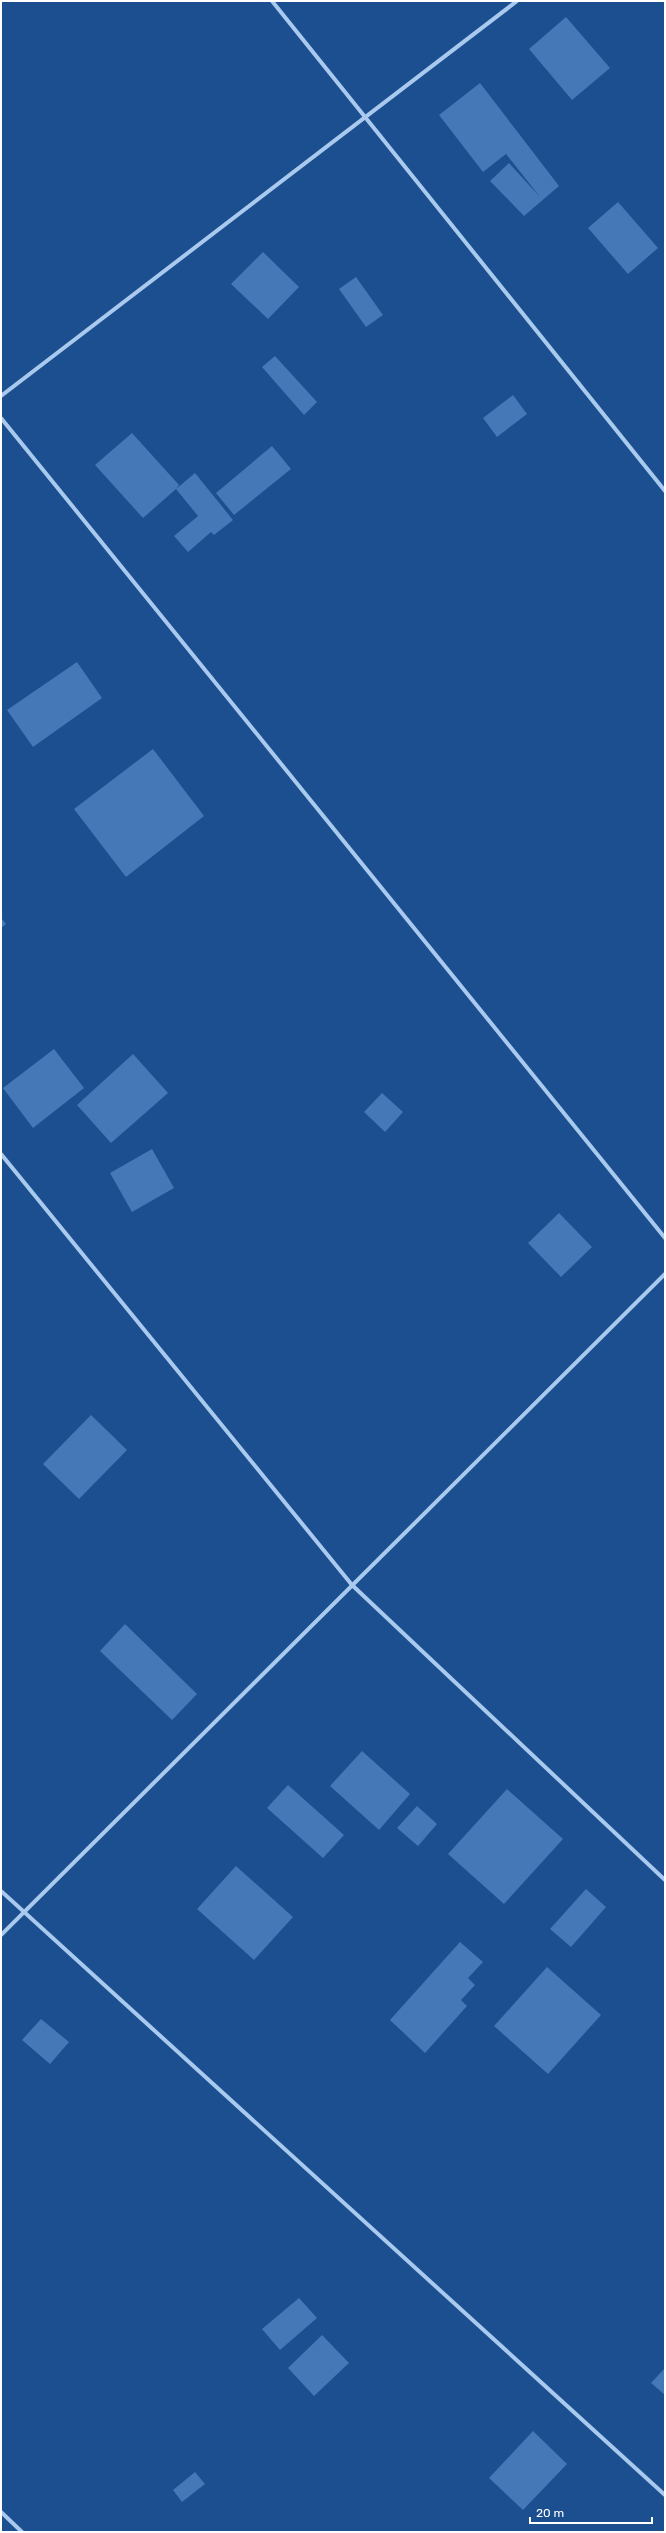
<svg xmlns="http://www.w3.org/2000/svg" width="666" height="2533" viewBox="0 0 666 2533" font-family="Rubik,sans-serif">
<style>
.building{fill:#4478b7}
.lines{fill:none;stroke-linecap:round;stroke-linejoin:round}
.minor{stroke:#a9c9ee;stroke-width:4}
</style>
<rect width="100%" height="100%" fill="#1b4f8f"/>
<g class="building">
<path d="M566,17l44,51 -38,32 -43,-51z"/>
<path d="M480,83l79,103 -35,30 -34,-35 19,-18 31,34 -34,-43 -23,18 -44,-57z"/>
<path d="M618,202l40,46 -30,26 -40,-46z"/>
<path d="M263,252l36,35 -31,32 -37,-35z"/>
<path d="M356,277l27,38 -17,12 -27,-38z"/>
<path d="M275,356l42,46 -13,13 -42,-48z"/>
<path d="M513,395l14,19 -30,23 -14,-19z"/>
<path d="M132,433l47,52 -3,4 19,-16 38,47 -19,15 -3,-3 -23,20 -14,-16 24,-20 -22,-27 -33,29 -48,-53z"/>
<path d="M272,446l19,23 -57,46 -18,-22z"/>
<path d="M77,662l25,36 -69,49 -26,-37z"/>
<path d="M153,749l51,67 -78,61 -52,-68z"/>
<path d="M1,918l5,6 -5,4z"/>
<path d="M54,1049l30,39 -51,40 -30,-40z"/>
<path d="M133,1054l35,39 -57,50 -34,-38z"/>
<path d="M382,1093l21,19 -18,20 -21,-20z"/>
<path d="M152,1149l22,39 -42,24 -22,-39z"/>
<path d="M559,1213l33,34 -31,30 -33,-34z"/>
<path d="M91,1415l36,35 -48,49 -36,-35z"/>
<path d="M125,1624l72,70 -25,26 -72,-69z"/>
<path d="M362,1751l48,43 -31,36 -49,-44z"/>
<path d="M288,1785l56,50 -21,23 -56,-50z"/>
<path d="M507,1789l56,50 -59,65 -56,-50z"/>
<path d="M417,1806l20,18 -19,22 -21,-18z"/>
<path d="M236,1866l57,51 -39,43 -57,-51z"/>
<path d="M586,1889l20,18 -35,40 -21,-18z"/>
<path d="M460,1942l23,20 -15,16 7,7 -14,15 6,6 -42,47 -35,-33z"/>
<path d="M547,1967l54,48 -53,59 -54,-48z"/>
<path d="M41,2019l28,23 -19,22 -28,-24z"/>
<path d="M299,2298l18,20 -37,32 -18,-21z"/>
<path d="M322,2335l27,28 -35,33 -26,-28z"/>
<path d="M665,2368v27l-14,-12z"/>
<path d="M533,2431l34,33 -44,46 -34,-32z"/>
<path d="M195,2472l10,12 -23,18 -9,-12z"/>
</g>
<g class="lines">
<g class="minor">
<path d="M272,1l393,490"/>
<path d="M1,396l516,-395"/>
<path d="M1,418l664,820"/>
<path d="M1,1154l351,431 313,295"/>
<path d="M1,1891l664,604"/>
<path d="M1,1935l664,-661"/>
<path d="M1,2512l21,20"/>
</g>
</g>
<rect width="666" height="2533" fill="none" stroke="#ffffff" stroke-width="4"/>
<path d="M530 2517v6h122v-6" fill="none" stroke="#ffffff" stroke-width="2"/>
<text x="536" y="2517" font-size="12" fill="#ffffff" stroke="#1b4f8f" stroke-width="3" paint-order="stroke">20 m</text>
</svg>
